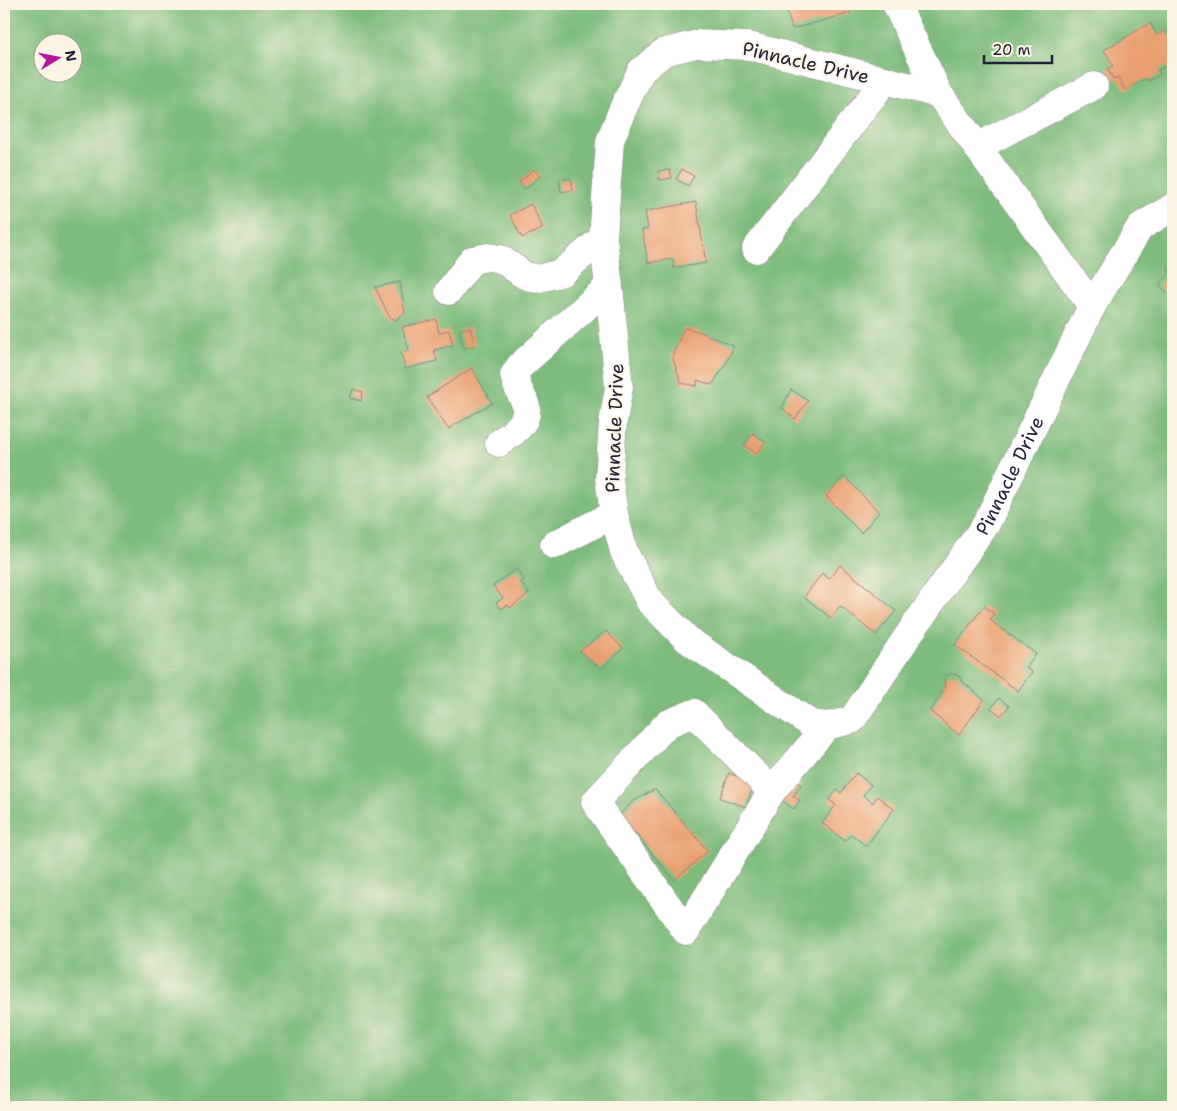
<svg xmlns="http://www.w3.org/2000/svg" width="1177" height="1111" viewBox="0 0 1177 1111" font-family="'Shantell Sans',sans-serif">
<style>
.forest{fill:#7dbc7d;stroke:#506f5c;fill-rule:evenodd}
.building{fill:#ea9f70}
.lines{fill:none;stroke-linecap:round;stroke-linejoin:round}
.minor-casing{stroke:#888481;stroke-width:29}
.minor{stroke:#fff;stroke-width:28}
.labels{text-anchor:middle;stroke-width:4;stroke-linejoin:round;paint-order:stroke}
.street-label{font-size:19px;fill:#22223b;stroke:#fcf5e5}
</style>
<rect width="100%" height="100%" fill="#fcf5e5"/>
<filter id="ink" filterUnits="userSpaceOnUse"><feTurbulence type="fractalNoise" baseFrequency=".02" numOctaves="2"/><feDisplacementMap in="SourceGraphic" scale="10" xChannelSelector="R" yChannelSelector="G"/><feConvolveMatrix kernelMatrix="1 2 1 2 8 2 1 2 1" color-interpolation-filters="sRGB"/></filter>
<filter id="wash" filterUnits="userSpaceOnUse"><feTurbulence type="fractalNoise" baseFrequency=".0096" numOctaves="4" result="noise"/><feDisplacementMap in="SourceGraphic" scale="20" xChannelSelector="R" yChannelSelector="G"/><feGaussianBlur stdDeviation="1.12" result="paint"/><feColorMatrix in="noise" values="0 0 0 0 0 0 0 0 0 0 0 0 0 0 0 0 0 1.4 0 .05"/><feComposite in="paint" operator="in"/></filter>
<g filter="url(#wash)">
<rect width="100%" height="100%" fill="#eee5c7"/>
<path class="forest" d="M4,4h1169v1103h-1169zM42,42h30v30h-30z"/>
<g id="blocks">
<g class="building">
<path d="M785,4h63l3,9 -59,16z"/>
<path d="M1150,23l7,12 9,-5 7,12v26l-5,2 -2,-4 -8,4 2,4 -12,7 -2,-3 -21,12 -7,-12 -4,2 -7,-11 6,-3 -9,-16z"/>
<path d="M534,169l6,7 -15,13 -6,-7z"/>
<path d="M682,169l12,7 -6,10 -12,-7z"/>
<path d="M670,170l2,8 -13,2 -1,-9z"/>
<path d="M571,178l2,12 -12,2 -2,-12z"/>
<path d="M696,202l10,61 -32,5 -1,-9 -25,4 -6,-33 6,-1 -3,-18z"/>
<path d="M531,204l12,24 -21,10 -12,-23z"/>
<path d="M1173,264v34l-14,-13 12,-13 -3,-2z"/>
<path d="M400,282l5,31 -10,7 -6,-4 -14,-29z"/>
<path d="M436,319l3,14 10,-3 4,15 -19,5 3,11 -32,8 -4,-16 8,-2 -7,-24z"/>
<path d="M470,327l5,18 -11,3 -5,-18z"/>
<path d="M684,328l14,3 36,15 -10,21 -12,18 -15,-5v6l-16,-3 -9,-27z"/>
<path d="M472,368l20,35 -44,26 -21,-32z"/>
<path d="M353,389l10,3 -2,9 -11,-3z"/>
<path d="M791,389l17,12 -13,18 -13,-11z"/>
<path d="M753,433l12,9 -8,12 -13,-9z"/>
<path d="M844,476l35,36 -18,21 -35,-37z"/>
<path d="M840,565l56,46 -20,24 -36,-29 -9,12 -27,-21 18,-24 7,6z"/>
<path d="M516,569l8,11 -3,3 8,10 -19,15 -3,-3 -6,4 -5,-6 7,-5 -10,-12z"/>
<path d="M984,606l10,8 -4,6 46,34 -10,13 6,5 -14,19 -63,-46z"/>
<path d="M606,631l17,17 -22,21 -21,-18z"/>
<path d="M950,674l8,1 4,6 22,19 -25,35 -29,-24 15,-23 -1,-6 1,-5z"/>
<path d="M999,698l10,8 -8,10 -10,-8z"/>
<path d="M729,773l25,10 -8,24 -26,-9z"/>
<path d="M856,773l15,12 -8,10 10,8 4,-7 17,13 -28,37 -15,-12 -6,7 -23,-18 14,-18 -7,-5 8,-10 4,3z"/>
<path d="M793,779l8,6 -8,11 7,4 -6,9 -15,-10z"/>
<path d="M655,789l53,62 -34,29 -54,-65 12,-13z"/>
</g>
</g>
</g>
<g filter="url(#ink)">
<use href="#blocks" fill-opacity="0" stroke="#888481" stroke-width="1"/>
<g class="lines">
<g class="minor-casing">
<g id="minor">
<path d="M896,4l43,90 153,212"/>
<path id="s1" d="M939,94l-190,-48 -52,-2 -33,8 -23,19 -20,42 -11,28 -7,97 6,48 10,101 -6,35 -4,56 5,36 10,38 26,50 38,38 123,84 16,2 25,-6 57,-86 77,-110 106,-218 48,-79 33,-20"/>
<path d="M977,147l117,-61"/>
<path d="M756,249l129,-169"/>
<path d="M449,291l23,-31 16,-3 13,2 23,16 12,4 25,-6 42,-35"/>
<path d="M499,443c14,-10 34,-22 25,-43 -5,-9 -8,-15 -10,-25l6,-9 89,-80"/>
<path d="M554,545l60,-31"/>
<path d="M772,791l-78,-78 -27,11 -72,78 91,129 86,-140 55,-65"/>
</g>
</g>
<use href="#minor" class="minor"/>
</g>
</g>
<g class="labels">
<g class="street-label">
<text transform="translate(806 62) rotate(13)" y="7">Pinnacle Drive</text>
<text transform="translate(614 428) rotate(-88)" y="7">Pinnacle Drive</text>
<text dy="7" stroke="none"><textPath href="#s1" startOffset="1395">Pinnacle Drive</textPath></text>
</g>
</g>
<rect width="1177" height="1111" fill="none" stroke="#fcf5e5" stroke-width="20"/>
<g transform="translate(58 58) rotate(80)"><circle r="24" fill="#fcf5e5" stroke="#a5a1a1"/>
<path d="M0-4L9 19L0 12L-9 19Z" fill="#b5179e"/>
<text y="-8" font-size="14" font-weight="bold" text-anchor="middle" fill="#22223b">N</text>
</g>
<path d="M984 55v8h68v-8" fill="none" stroke="#22223b" stroke-width="2.5"/>
<text x="992" y="55" font-size="15" fill="#22223b" stroke="#fcf5e5" stroke-width="4" paint-order="stroke">20 m</text>
</svg>
